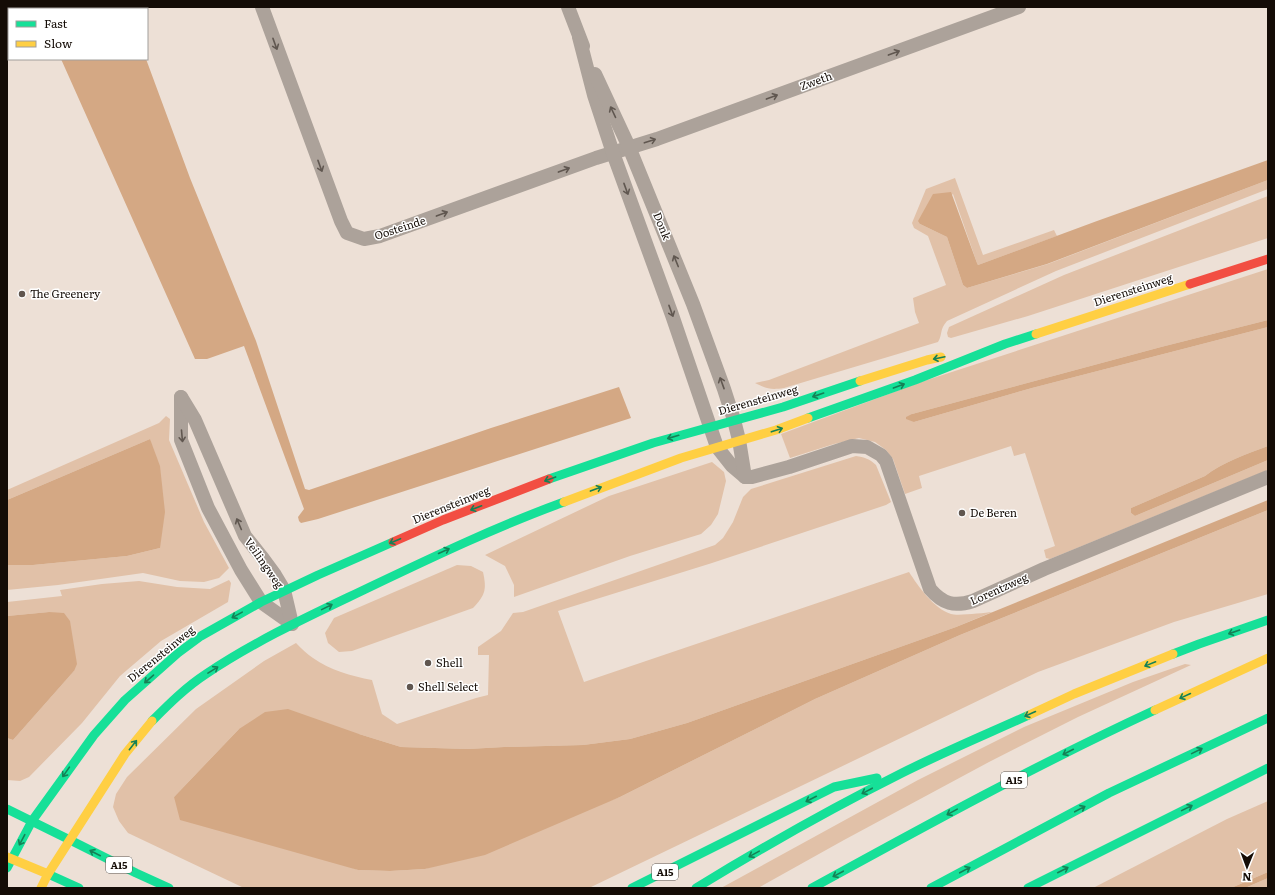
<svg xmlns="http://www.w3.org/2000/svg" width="1275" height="895" viewBox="0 0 1275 895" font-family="Literata,serif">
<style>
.green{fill:#e1c1a8}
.water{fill:#d4a884}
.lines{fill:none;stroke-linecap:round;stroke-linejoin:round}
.street{stroke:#aca29a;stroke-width:14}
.fast{stroke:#16e098;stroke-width:9}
.slow{stroke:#ffcf43;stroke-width:9}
.jam{stroke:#f24e42;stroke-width:9}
.oneway{stroke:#605750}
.oneway2{stroke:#158156}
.poi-dot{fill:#60564f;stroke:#fff;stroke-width:1.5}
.labels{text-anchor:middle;stroke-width:3;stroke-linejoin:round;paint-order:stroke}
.shield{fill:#fff;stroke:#5a5551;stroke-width:1}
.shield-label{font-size:10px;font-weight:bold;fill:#140c06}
.street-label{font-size:11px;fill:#140c06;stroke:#fff}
.poi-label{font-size:11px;fill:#140c06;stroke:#fff;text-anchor:start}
</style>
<rect width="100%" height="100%" fill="#ede0d6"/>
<g class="green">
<path d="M955,178l28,77 71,-25 3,6 -79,29 -1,-2 -24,-69 -33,30 27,13 16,48 4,3 81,-24 220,-84v9l-212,82 -109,50c-8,9 -4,13 -9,21l-154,46c-13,2 -17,1 -29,-5l14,-3 150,-57 -4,-11 -2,-14 33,-13 -18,-49 -14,-8 -2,-5 14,-34z"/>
<path d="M1268,196v42l-240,78 -77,22 -3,-1 -1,-4 2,-6 115,-52z"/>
<path d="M1268,269v51l-107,27 -249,67 2,8 118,-34 236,-61v119c-21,8 -45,16 -63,30l-74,32v5l4,3 133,-56v10l-218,89 -4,-1 -2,-8 11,-4 -30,-93 -11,3 -3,-10 -92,30 3,12 -17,6 -12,-35 -7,-9 -11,-8 -16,-4 -25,6 -44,14 -9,-24 140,-52z"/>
<path d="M166,416l4,3 -1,21 35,82 25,46 -10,10 -15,4 -24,-1 -37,-8 -85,12 -51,5v-25h26l94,-9 33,-8 -10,-109 -143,61v-10l152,-67z"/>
<path d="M856,456c8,1 14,3 20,9l15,37 -5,3 -174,58 -154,48 26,71 325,-110c9,14 25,37 42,42 6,2 33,-1 41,-2l-36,15 -269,96 -57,16 -47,6 -79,2 -36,2 -67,-2 -42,-13 -120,-5 -65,68 184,73 32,1 35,-2 195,-72 195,-98 145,-64 308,-125v84l-94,28 -136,50 -449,216h-345l-116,-55 -9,-12 -6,-14 3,-13 11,-17 69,-68 68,-48 32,-18c5,5 11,11 17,15 17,12 38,18 59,22l10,34 15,10 79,-26 12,-3 1,-40h-11v-8l23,-16 12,-18 10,-1 192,-67 8,-7 10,-16 10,-25 8,-8z"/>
<path d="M712,462l12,10 2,9 -8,33 -7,11 -10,9 -71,22 -116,41v-12l-9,-19 -20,-11 124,-59z"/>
<path d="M457,565l14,1 12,6c4,18 2,23 -10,36l-121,43 -13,1 -11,-9 -3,-10 9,-15z"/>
<path d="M229,580l2,3 -3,19 -67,39 -41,35 -38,47 -53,54 -9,4 -13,-1v-42l6,2 61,-69 -25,-59 -42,4v-14l55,-6 -2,-6 42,-6 37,-3 38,6 33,2z"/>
<path d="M1185,664l6,1 -113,52 -89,45 -145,78 -86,48h-37l197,-108 106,-53 109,-45z"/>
<path d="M1268,801v71l-37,16h-138l134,-69z"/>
<path d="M1268,878v9l-2,1h-21z"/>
</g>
<g class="water">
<path d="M39,7h88l1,2h-88z"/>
<path d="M61,59h85l44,119 66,163 49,148 4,1 182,-62 128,-41 12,31 -313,101 -17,4 -2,-2 -1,-4 6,-8 -60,-163 -37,13h-12z"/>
<path d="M1268,160v20l-221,84 -80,24 -4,-3 -16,-48 -27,-13 -2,-3 15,-27 18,-2 26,71 1,2 119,-44z"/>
<path d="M1268,320v7l-236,61 -118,34 -8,-3v-2l6,-3 249,-67z"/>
<path d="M150,439l10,27 5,46 -5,36 -33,8 -94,9h-26v-65z"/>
<path d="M1268,446v14l-133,56 -4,-3v-5l74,-32c18,-14 42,-22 63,-30z"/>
<path d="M1268,500v10l-308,125 -145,64 -195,98 -135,58 -60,14 -35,2 -32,-1 -178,-50 -6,-23 65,-68 26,-17 23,-3 71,25 42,13 67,2 36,-2 79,-2 47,-6 57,-16 269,-96z"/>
<path d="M49,612l15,1 6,8 7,43 -3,7 -61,69 -6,-2v-122z"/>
<path d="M1268,872v6l-23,10h-14z"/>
</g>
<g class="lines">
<g class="street">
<path d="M262,7l79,214 6,12 17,6 16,-3 216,-78 61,-19 362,-132"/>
<path d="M568,7l15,39"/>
<path d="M579,37l15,58 19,58 59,162 45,132 15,19 13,11h7l37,-10 63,-21 15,1 14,8 5,6 44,128c13,15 24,18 43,12l71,-32 224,-92"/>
<path d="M595,74l34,73 64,157 31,85 10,31 5,20 6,37"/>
<path d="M181,397v43l27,68 33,62 20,32 31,22"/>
<path d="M181,397l14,23 50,116 16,20 14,19 9,15 8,34"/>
</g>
<g class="fast">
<path d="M808,418l107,-38 90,-36 31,-10"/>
<path d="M549,479l104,-36 130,-36 77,-26"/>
<path d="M1173,654l26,-10 69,-24"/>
<path d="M152,721c17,-17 34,-34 54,-47 52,-35 110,-61 166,-88 63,-30 126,-60 192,-84"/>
<path d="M7,809l63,31"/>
<path d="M70,840l66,33 33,15"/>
<path d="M7,868l25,-47 62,-86 31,-35 53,-47 23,-17 60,-34 57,-27 75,-33"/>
<path d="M48,874l31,14"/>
<path d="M632,888l202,-101 43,-9"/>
<path d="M696,888c67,-41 136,-80 206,-115 42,-21 85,-39 127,-58"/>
<path d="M812,888c113,-62 226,-124 343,-178"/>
<path d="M931,888l178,-95 159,-75"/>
<path d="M1028,888l240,-120"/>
</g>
<g class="slow">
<path d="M1036,334l154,-50"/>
<path d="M860,381l67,-21 14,-3"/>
<path d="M564,502l117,-44 95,-28 32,-12"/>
<path d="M1155,710l113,-52"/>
<path d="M1029,715l45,-21 99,-40"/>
<path d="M7,857l41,17"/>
<path d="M41,888l7,-14 77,-120 27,-33"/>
</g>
<g class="jam">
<path d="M1190,284l78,-25"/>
<path d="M393,542l50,-22 106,-41"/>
</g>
</g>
<defs><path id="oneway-shaft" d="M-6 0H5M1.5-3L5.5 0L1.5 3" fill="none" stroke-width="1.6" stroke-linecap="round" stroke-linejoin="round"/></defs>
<g class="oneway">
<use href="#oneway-shaft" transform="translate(275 44) rotate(70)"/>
<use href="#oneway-shaft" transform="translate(894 53) rotate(-20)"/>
<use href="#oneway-shaft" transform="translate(772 97) rotate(-20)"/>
<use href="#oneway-shaft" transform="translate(613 112) rotate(-115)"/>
<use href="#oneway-shaft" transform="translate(650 141) rotate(-18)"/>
<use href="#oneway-shaft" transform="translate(320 166) rotate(70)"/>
<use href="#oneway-shaft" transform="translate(564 170) rotate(-20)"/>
<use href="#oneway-shaft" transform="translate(626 189) rotate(70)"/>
<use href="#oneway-shaft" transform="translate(442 214) rotate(-20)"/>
<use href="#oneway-shaft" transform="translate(676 261) rotate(-112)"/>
<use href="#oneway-shaft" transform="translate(671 311) rotate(70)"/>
<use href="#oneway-shaft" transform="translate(722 383) rotate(-110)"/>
<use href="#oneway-shaft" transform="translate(182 436) rotate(85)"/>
<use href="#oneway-shaft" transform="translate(239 524) rotate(-113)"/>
</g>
<g class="oneway2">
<use href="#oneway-shaft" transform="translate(939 358) rotate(168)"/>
<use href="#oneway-shaft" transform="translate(899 386) rotate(-20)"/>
<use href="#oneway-shaft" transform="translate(818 395) rotate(161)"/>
<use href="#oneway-shaft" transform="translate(777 430) rotate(-18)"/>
<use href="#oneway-shaft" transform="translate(673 437) rotate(164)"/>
<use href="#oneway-shaft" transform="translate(550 479) rotate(160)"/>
<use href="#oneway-shaft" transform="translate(596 489) rotate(-20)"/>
<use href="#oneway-shaft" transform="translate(476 508) rotate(159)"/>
<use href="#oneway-shaft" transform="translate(395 541) rotate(157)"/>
<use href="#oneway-shaft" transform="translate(444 551) rotate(-24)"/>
<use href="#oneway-shaft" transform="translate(327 607) rotate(-26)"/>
<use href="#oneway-shaft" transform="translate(237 615) rotate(151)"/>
<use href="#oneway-shaft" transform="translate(1234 632) rotate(161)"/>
<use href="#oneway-shaft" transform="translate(1150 664) rotate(158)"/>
<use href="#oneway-shaft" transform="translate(213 670) rotate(-32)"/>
<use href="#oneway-shaft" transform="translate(149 679) rotate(139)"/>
<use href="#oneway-shaft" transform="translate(1185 696) rotate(155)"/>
<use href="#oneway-shaft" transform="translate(1030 714) rotate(156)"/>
<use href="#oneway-shaft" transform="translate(133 745) rotate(-52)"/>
<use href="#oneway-shaft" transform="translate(1197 751) rotate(-26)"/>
<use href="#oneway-shaft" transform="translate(1068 752) rotate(153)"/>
<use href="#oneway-shaft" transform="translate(66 772) rotate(125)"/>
<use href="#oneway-shaft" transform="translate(867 791) rotate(152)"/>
<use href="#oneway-shaft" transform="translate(811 799) rotate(153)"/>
<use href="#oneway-shaft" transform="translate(1187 808) rotate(-26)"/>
<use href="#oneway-shaft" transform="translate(1080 809) rotate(-28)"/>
<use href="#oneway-shaft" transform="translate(952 812) rotate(151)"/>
<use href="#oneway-shaft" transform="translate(22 840) rotate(118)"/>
<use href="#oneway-shaft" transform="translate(95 853) rotate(-153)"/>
<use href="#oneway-shaft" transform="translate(754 854) rotate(151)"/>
<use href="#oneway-shaft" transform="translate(965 870) rotate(-28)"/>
<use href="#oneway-shaft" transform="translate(1063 870) rotate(-27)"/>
<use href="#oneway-shaft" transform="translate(838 874) rotate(152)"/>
</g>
<g class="poi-dot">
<circle cx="22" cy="294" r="4"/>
<circle cx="962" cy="513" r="4"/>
<circle cx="428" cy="663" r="4"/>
<circle cx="410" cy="687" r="4"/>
</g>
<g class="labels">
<g class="shield">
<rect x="1001" y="772" width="26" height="16" rx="3"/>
<rect x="106" y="857" width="26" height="16" rx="3"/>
<rect x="652" y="864" width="26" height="16" rx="3"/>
</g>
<g class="shield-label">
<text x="1014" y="784">A15</text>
<text x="119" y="869">A15</text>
<text x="665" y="876">A15</text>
</g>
<g class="street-label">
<text transform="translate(816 81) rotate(-20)" y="4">Zweth</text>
<text transform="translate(662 226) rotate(68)" y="4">Donk</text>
<text transform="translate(400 228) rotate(-18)" y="4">Oosteinde</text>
<text transform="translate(1133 290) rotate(-18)" y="4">Dierensteinweg</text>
<text transform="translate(758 400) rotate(-16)" y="4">Dierensteinweg</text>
<text transform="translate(451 505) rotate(-22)" y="4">Dierensteinweg</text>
<text transform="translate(264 563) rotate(55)" y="4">Veilingweg</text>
<text transform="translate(999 589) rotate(-24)" y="4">Lorentzweg</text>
<text transform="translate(161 654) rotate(-39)" y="4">Dierensteinweg</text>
</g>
<g class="poi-label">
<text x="30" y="298">The Greenery</text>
<text x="970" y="517">De Beren</text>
<text x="436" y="667">Shell</text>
<text x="418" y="691">Shell Select</text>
</g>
</g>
<rect width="1275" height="895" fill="none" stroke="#140c06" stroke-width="16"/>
<rect x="8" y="8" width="140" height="52" fill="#ffffff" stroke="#a19e9b"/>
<rect x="16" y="21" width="20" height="6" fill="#16e098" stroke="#a19e9b"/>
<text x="44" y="28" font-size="12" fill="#140c06">Fast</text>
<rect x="16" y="41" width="20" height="6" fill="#ffcf43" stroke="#a19e9b"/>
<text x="44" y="48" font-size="12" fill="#140c06">Slow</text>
<g transform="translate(1247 867) rotate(181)" stroke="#ffffff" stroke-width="3" paint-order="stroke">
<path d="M0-3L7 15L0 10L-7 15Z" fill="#140c06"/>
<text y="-6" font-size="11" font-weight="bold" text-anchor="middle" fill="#140c06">N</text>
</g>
</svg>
